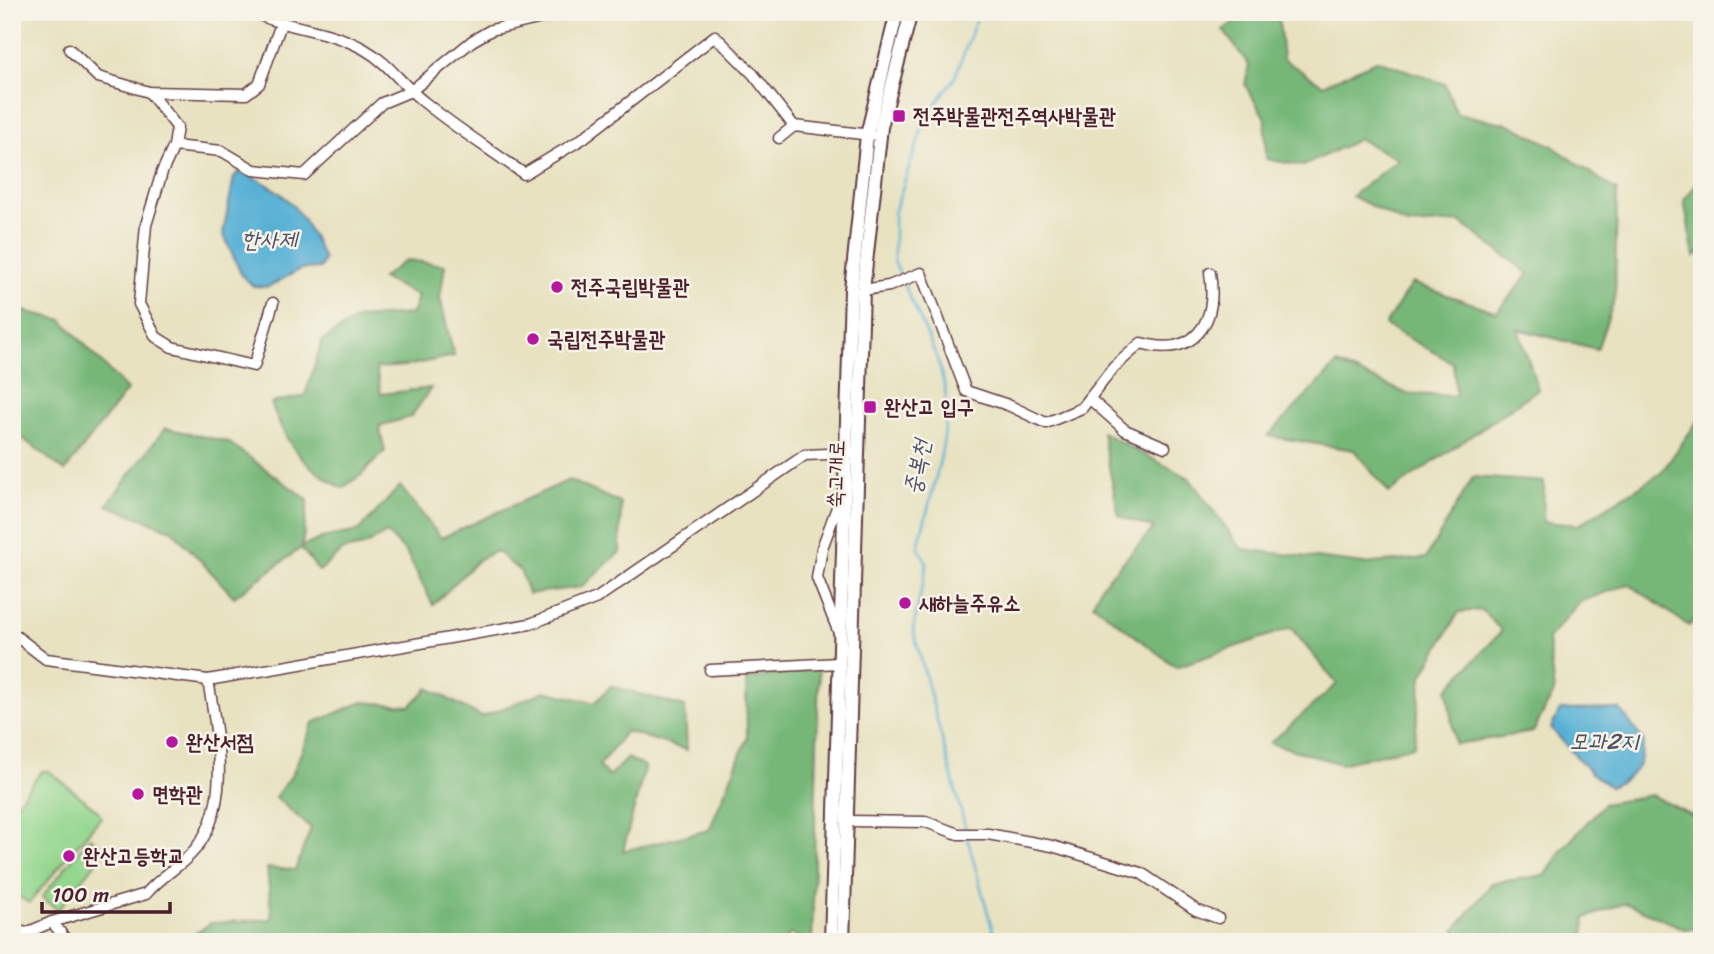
<svg xmlns="http://www.w3.org/2000/svg" width="1714" height="954" viewBox="0 0 1714 954" font-family="Sriracha,'Poor Story',sans-serif">
<style>
.green{fill:#93d68d;stroke:#6e7a5c;stroke-width:2}
.forest{fill:#76b778;stroke:#606b52;stroke-width:2}
.water{fill:#58b1d5;stroke:#516880;stroke-width:2}
.lines{fill:none;stroke-linecap:round;stroke-linejoin:round}
.stream{stroke:#58b1d5;stroke-width:2.5}
.minor-casing{stroke:#623c42;stroke-width:13}
.tertiary-casing{stroke:#623c42;stroke-width:16}
.minor{stroke:#fff;stroke-width:10}
.tertiary{stroke:#fff;stroke-width:12}
.poi-dot{fill:#b5179e;stroke:#f7f3e8;stroke-width:2.5}
.labels{text-anchor:middle;stroke-width:5;stroke-linejoin:round;paint-order:stroke}
.poi-label{font-size:21px;font-weight:bold;fill:#4a1f2b;stroke:#f7f3e8;text-anchor:start}
.street-label{font-size:21px;fill:#4a1f2b;stroke:#f7f3e8}
.water-label{font-size:23px;font-style:italic;fill:#4f5266;stroke:#f7f3e8}
</style>
<rect width="100%" height="100%" fill="#f7f3e8"/>
<filter id="ink" filterUnits="userSpaceOnUse"><feTurbulence type="fractalNoise" baseFrequency=".0143" numOctaves="2"/><feDisplacementMap in="SourceGraphic" scale="14" xChannelSelector="R" yChannelSelector="G"/><feConvolveMatrix kernelMatrix="1 2 1 2 8 2 1 2 1" color-interpolation-filters="sRGB"/></filter>
<filter id="wash" filterUnits="userSpaceOnUse"><feTurbulence type="fractalNoise" baseFrequency=".00686" numOctaves="4" result="noise"/><feDisplacementMap in="SourceGraphic" scale="28" xChannelSelector="R" yChannelSelector="G"/><feGaussianBlur stdDeviation="1.57" result="paint"/><feColorMatrix in="noise" values="0 0 0 0 0 0 0 0 0 0 0 0 0 0 0 0 0 1.4 0 .05"/><feComposite in="paint" operator="in"/></filter>
<g filter="url(#wash)">
<rect width="100%" height="100%" fill="#e8e2c1"/>
<g class="green">
<path d="M42,771h7l49,40 3,6 -72,86 -17,-11v-83z"/>
<path d="M90,837l16,13 -48,60 -16,-13z"/>
</g>
<g class="forest">
<path d="M1248,12h30l5,47 40,26 55,-25 67,24 12,30 52,10 42,21 66,46 -2,107 -18,51 -79,-20 20,60 -149,104 -35,-43 -86,-14 69,-72 71,30 48,2 -3,-33 -68,-38 27,-42 85,29 32,-38 -69,-52 -52,3 -56,-29 46,-37 -39,-20 -56,27 -37,-7 -1,-41 -20,-33 4,-20 -26,-35z"/>
<path d="M1702,177v74l-8,6 -10,-57z"/>
<path d="M406,260l39,5 -5,33 14,58 -48,10 -30,2 5,26 50,-6 -20,29 -32,9 6,25 -24,24 -19,13c-40,-22 -55,-42 -71,-85l34,-7 17,-55 36,-23 54,-4 6,-18 -36,-18z"/>
<path d="M15,309l47,11 65,70 -62,81 -53,-41v-118z"/>
<path d="M1702,415v196l-13,15 -60,-42 -50,18 -31,37 6,53 -21,40 -78,12 -8,-55 55,-58 -20,-21 -23,2 -37,64 -8,70 -73,18 -71,-21 67,-59 -46,-56 -115,39 -83,-63 8,-18 53,-58 -35,-12 -17,-84 87,46 53,71 122,15 62,-6 47,-81 71,5 -1,40 35,3 83,-52z"/>
<path d="M165,428l63,14 80,58 -6,47 20,-9 37,-7 41,-45 41,52 128,-58 52,23 -1,49 -39,35 -53,7 -7,-22 -25,-21 -17,8 -46,46 -27,-53 -19,-19 -23,13 -21,4 -24,21 -18,-23 -67,49 -62,-67 -65,-25z"/>
<path d="M819,667l-7,275 -22,-8 -6,8h-602l29,-19 61,-4 -5,-51 28,2 16,-42 -36,-31 17,-22 21,-52 49,-21 48,4 18,-18 54,29 63,-26 50,12 16,-17 74,21 2,43 -61,-19 -27,35 10,11 18,-19 18,8 -22,85 86,-21 38,-91 -1,-60z"/>
<path d="M1651,795l51,25v109h-17l-60,-26 -40,15 -1,24h-115l-14,-12 37,-47 54,-8 14,-23 44,-48z"/>
</g>
<g class="water">
<path d="M239,172c49,16 64,42 85,87l-4,9 -19,1 -33,18 -15,-1 -12,-12 -18,-41 11,-56z"/>
<path d="M1620,709l24,33c-5,29 -7,32 -34,45l-20,-15 -39,-44 9,-18z"/>
</g>
<g class="lines">
<g class="stream">
<path d="M901,278l-7,-17v-48l31,-93 30,-43 24,-65"/>
<path d="M904,284c15,36 40,77 42,116 3,44 -18,104 -28,147l9,16 -14,66 53,201"/>
<path d="M967,837l29,105"/>
</g>
</g>
</g>
<g filter="url(#ink)">
<g class="lines">
<g class="minor-casing">
<g id="minor">
<path d="M260,12l2,4c35,14 68,14 102,33 25,14 38,36 60,53 32,26 67,48 100,72l58,-35 133,-103 38,38 41,52"/>
<path d="M1677,12l25,1"/>
<path d="M69,49l29,28 51,15 97,2 13,-10 22,-60"/>
<path d="M149,92l28,35 -3,19"/>
<path d="M779,138l15,-12 77,9"/>
<path d="M863,290l26,-4 32,-13 45,118 42,14 38,18 36,-15 32,-41 27,-24c53,15 77,-19 69,-70"/>
<path d="M273,303l-19,63 -82,-19 -16,-10 -17,-33 7,-79 16,-53 12,-26 48,5 32,19 50,5 78,-72 29,-12 61,-50 19,-11 76,-18"/>
<path d="M1090,399l35,31 40,17"/>
<path d="M12,633l34,26 162,21 322,-56 67,-26 208,-143 45,-2"/>
<path d="M839,633l-22,-55 5,-30 21,-57"/>
<path d="M710,670l129,-7"/>
<path d="M847,821l79,1 32,12h30l64,12 89,27 55,37 22,8"/>
<path d="M52,922l16,20"/>
<path d="M12,929l14,4 26,-11 94,-28c13,-16 30,-25 44,-39 44,-45 27,-121 18,-175"/>
</g>
</g>
<g class="tertiary-casing">
<g id="tertiary">
<path d="M831,942l20,-652 16,-155 30,-123"/>
<path d="M843,942l20,-652 18,-163 30,-115"/>
</g>
</g>
<use href="#minor" class="minor"/>
<use href="#tertiary" class="tertiary"/>
</g>
</g>
<g class="poi-dot">
<rect x="892" y="109" width="14" height="14" rx="3.5"/>
<circle cx="557" cy="287" r="7"/>
<circle cx="533" cy="339" r="7"/>
<rect x="863" y="400" width="14" height="14" rx="3.5"/>
<circle cx="905" cy="603" r="7"/>
<circle cx="172" cy="742" r="7"/>
<circle cx="138" cy="794" r="7"/>
<circle cx="69" cy="856" r="7"/>
</g>
<g class="labels">
<g class="poi-label">
<text x="913" y="123">전주박물관전주역사박물관</text>
<text x="571" y="294">전주국립박물관</text>
<text x="547" y="346">국립전주박물관</text>
<text x="884" y="414">완산고 입구</text>
<text x="919" y="610">새하늘주유소</text>
<text x="186" y="749">완산서점</text>
<text x="152" y="801">면학관</text>
<text x="83" y="863">완산고등학교</text>
</g>
<g class="street-label">
<text transform="translate(836 474) rotate(-88)" y="7">쑥고개로</text>
</g>
<g class="water-label">
<text x="269" y="247">한사제</text>
<text transform="translate(917 467) rotate(-79)" y="8">중복천</text>
<text x="1604" y="749">모과2지</text>
</g>
</g>
<rect width="1714" height="954" fill="none" stroke="#f7f3e8" stroke-width="42"/>
<path d="M42 902v10h128v-10" fill="none" stroke="#4a1f2b" stroke-width="3.5"/>
<text x="52" y="902" font-size="21" fill="#4a1f2b" stroke="#f7f3e8" stroke-width="5" paint-order="stroke">100 m</text>
</svg>
